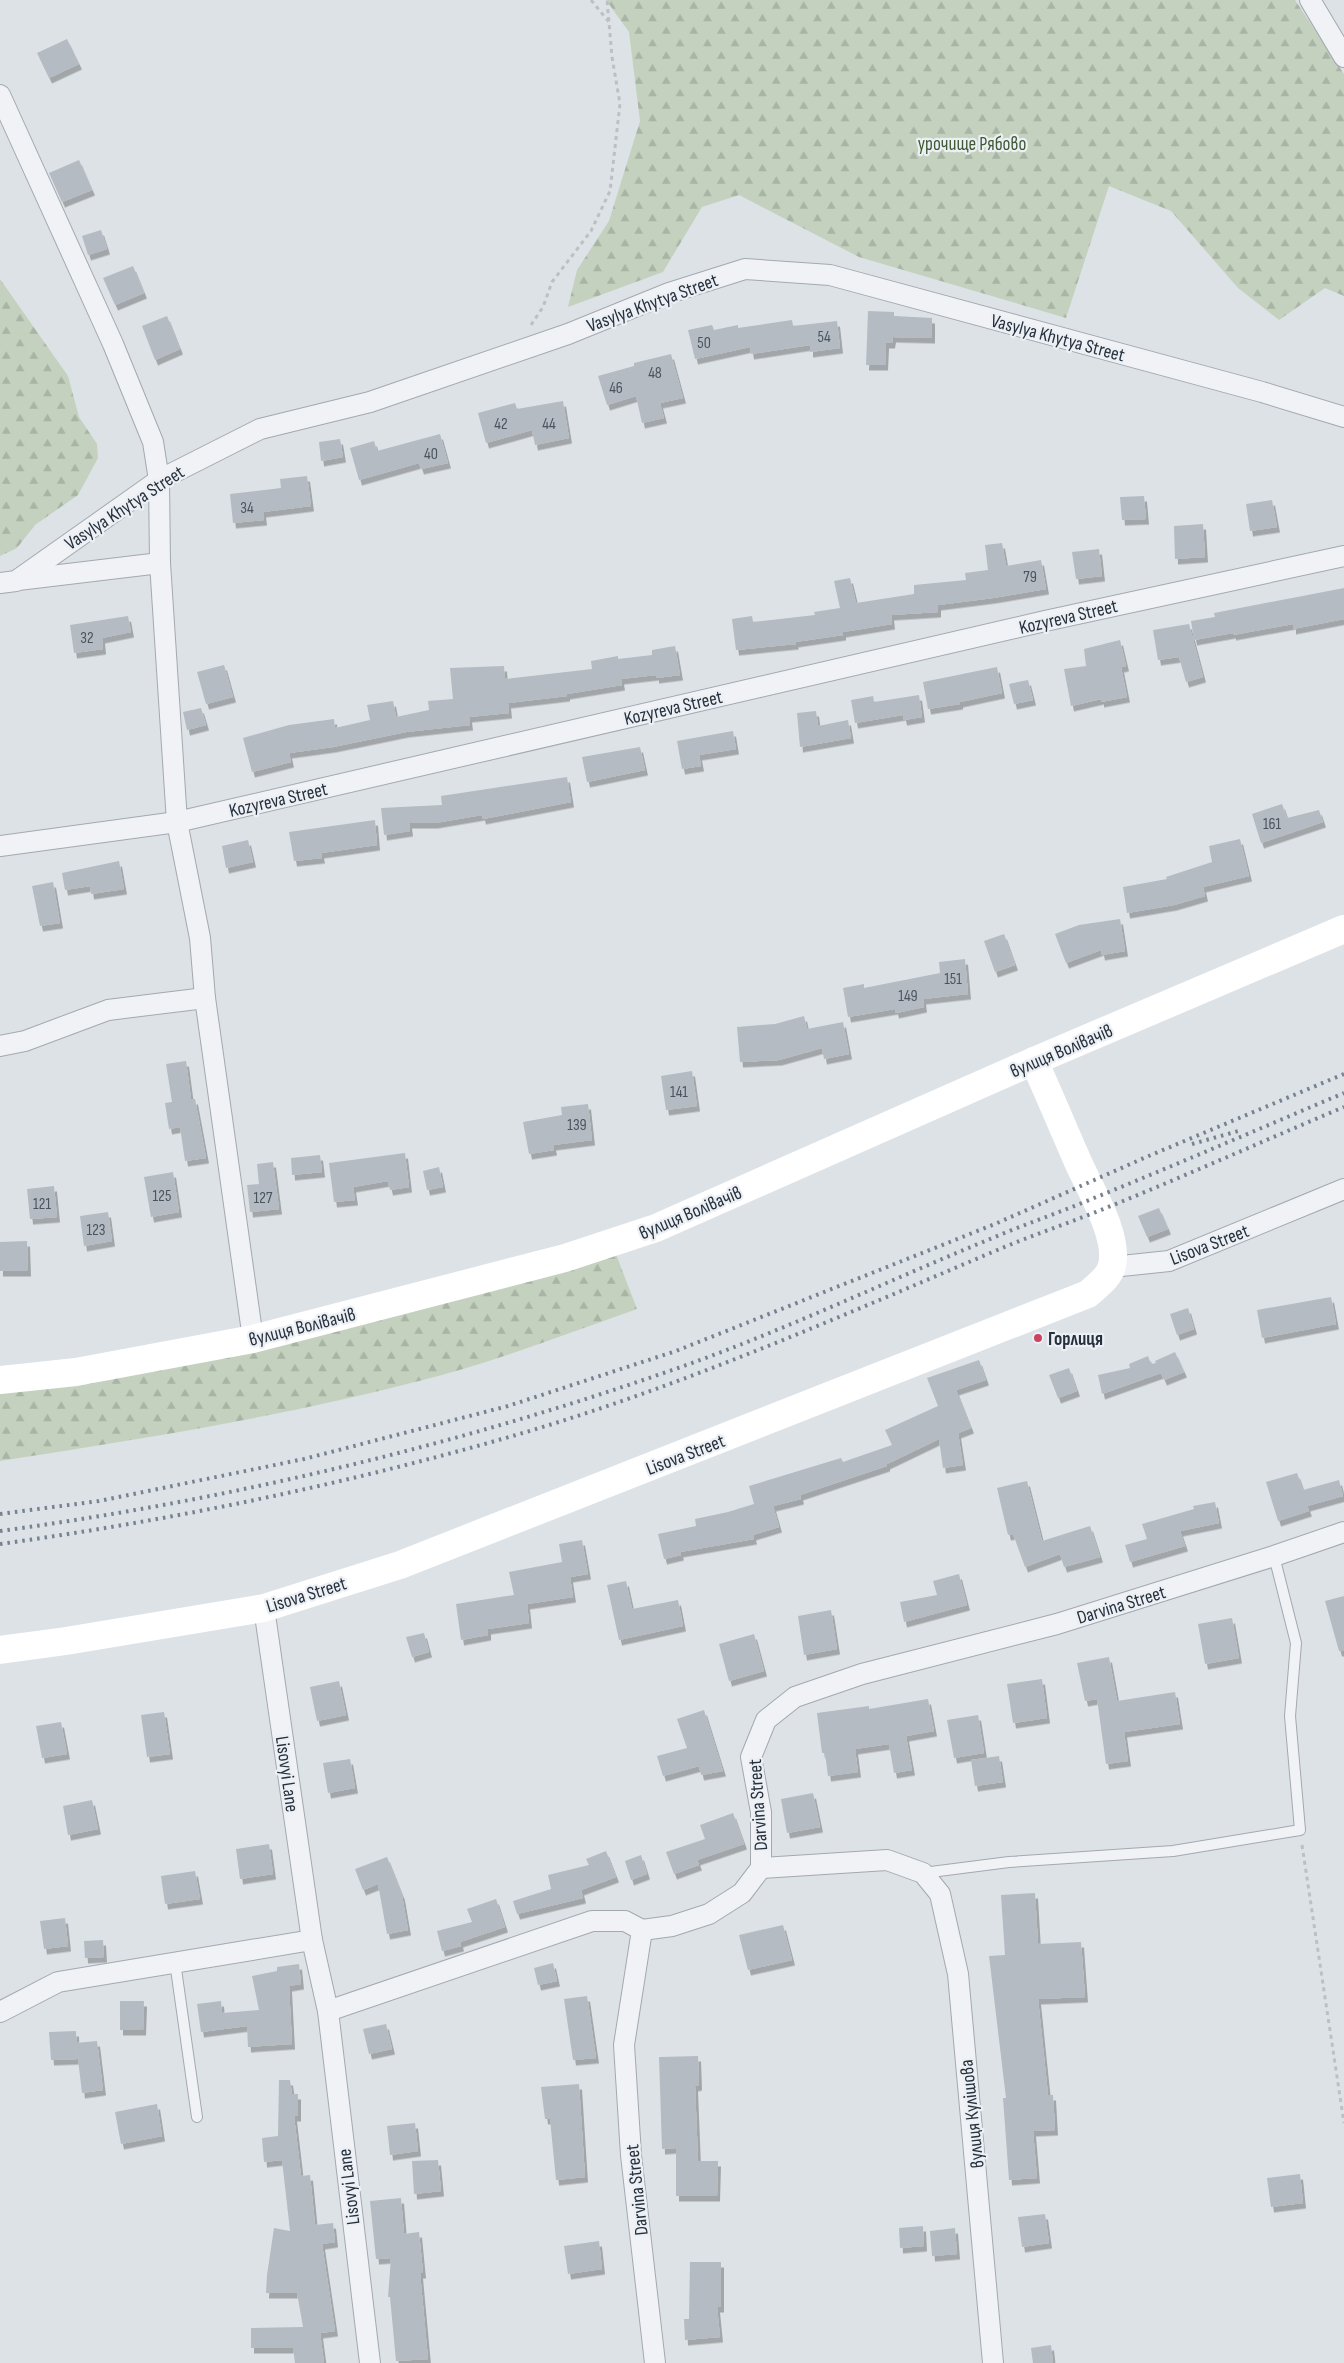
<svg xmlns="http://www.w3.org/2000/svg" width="1344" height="2363" viewBox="0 0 1344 2363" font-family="'Sofia Sans Condensed',sans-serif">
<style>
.forest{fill:url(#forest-firs)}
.building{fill:#b5bbc3;filter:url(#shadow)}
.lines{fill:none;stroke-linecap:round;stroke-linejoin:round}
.lane-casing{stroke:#a3a9b1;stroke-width:12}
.street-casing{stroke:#a3a9b1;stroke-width:22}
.path{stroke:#bcc0c5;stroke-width:3;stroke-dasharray:4 4;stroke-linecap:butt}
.lane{stroke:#f0f2f5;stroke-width:10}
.street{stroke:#f0f2f5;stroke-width:20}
.secondary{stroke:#fff;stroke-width:28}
.rail{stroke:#778290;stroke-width:4;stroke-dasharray:2.5 5;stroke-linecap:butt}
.poi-dot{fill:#cb4361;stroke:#ecf0f5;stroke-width:2}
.labels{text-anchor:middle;stroke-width:4.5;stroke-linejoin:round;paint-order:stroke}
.number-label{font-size:16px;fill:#4a545e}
.park-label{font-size:19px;fill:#3e5934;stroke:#ecf0f5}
.street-label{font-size:19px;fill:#27313d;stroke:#ecf0f5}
.poi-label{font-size:19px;font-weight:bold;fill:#27313d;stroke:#ecf0f5;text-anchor:start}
</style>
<defs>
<pattern id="forest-firs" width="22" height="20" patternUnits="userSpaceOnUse" patternTransform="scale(1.25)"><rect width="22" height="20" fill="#c4d1be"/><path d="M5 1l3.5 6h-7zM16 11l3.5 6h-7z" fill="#a8b4a4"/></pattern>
<filter id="shadow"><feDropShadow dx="3" dy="5.5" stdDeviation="0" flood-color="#0004"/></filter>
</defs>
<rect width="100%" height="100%" fill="#dde2e7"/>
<g class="forest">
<path d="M606,0h689l49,74v222l-19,-8 -46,32 -41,-32 -67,-77 -62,-25 -43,132 -207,-61 -120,-62 -37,12 -39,65 -95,35 9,-37 32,-49 31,-100 -11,-89z"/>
<path d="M0,279l68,97 11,41 18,27 1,14 -20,37 -43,30 -18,23 -17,8z"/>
<path d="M614,1249l23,60c-72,25 -144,54 -218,72 -138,36 -279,58 -419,80v-76z"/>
</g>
<g class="building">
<path d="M67,39l12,25 -30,14 -12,-25z"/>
<path d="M79,160l13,30 -30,12 -13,-29z"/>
<path d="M101,230l6,19 -19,6 -6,-19z"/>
<path d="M133,266l11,27 -29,12 -12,-27z"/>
<path d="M868,311l26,1v4l38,2v20l-39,-1 -1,6h-6l-1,22h-19z"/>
<path d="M167,316l13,33 -25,11 -13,-34z"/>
<path d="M792,320l1,6 44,-5 3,27 -30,4v-7l-59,9 -1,-7 -55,12 -7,-29 24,-5 2,5 24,-5v3z"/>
<path d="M671,354l12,44 -23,5 4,15 -22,5 -6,-27 -29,9 -9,-29 36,-10v-3z"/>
<path d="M563,401l6,37 -34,7 -3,-15 -46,13 -8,-30 37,-10 2,6z"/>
<path d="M440,434l8,29 -27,6 -2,-6 -60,17 -9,-32 24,-7 3,10z"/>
<path d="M340,439l3,18 -22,4 -2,-19z"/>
<path d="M307,476l4,30 -48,6 1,8 -31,3 -3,-29 51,-6 -1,-9z"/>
<path d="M1144,496l2,23 -24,1 -2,-23z"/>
<path d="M1272,500l5,27 -27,4 -4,-27z"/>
<path d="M1203,524l2,33 -30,2 -1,-33z"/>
<path d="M1002,543l4,23 35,-6 5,29 -53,9 -55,7v7l-47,3 1,9 -49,8v3l-48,7 1,2 -60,6 -4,-31 20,-3 1,6 62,-7 -1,-3 26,-4 -6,-27 16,-3 6,25 58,-9v-9l52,-5 -1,-7 23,-3 -3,-25z"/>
<path d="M1099,549l3,27 -26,3 -4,-27z"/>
<path d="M1344,588v31l-51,10v-5l-60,11v-2l-39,7 -3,-19 24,-4 -1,-4z"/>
<path d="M128,616l3,16 -29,6 1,11 -29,4 -4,-28z"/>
<path d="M1189,624l14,53 -17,5 -7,-25 -21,3 -5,-30z"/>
<path d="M1120,640l6,26 -5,1 6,30 -26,5v-3l-30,7 -7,-37 22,-3 -2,-17z"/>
<path d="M675,646l5,29 -24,3v-3l-35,4 1,6 -55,9v2l-59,7 1,10 -40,4 1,8 -64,7 -73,15 -44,6 2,9 -39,10 -9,-34 46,-13 45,-6 1,9 35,-8 -3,-15 26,-4 3,16 33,-7 -1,-9 25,-2 -3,-31 54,-2 1,13 87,-10 -1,-8 27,-5v3l34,-4v-5z"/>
<path d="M224,665l9,32 -27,7 -9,-32z"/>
<path d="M997,667l5,26 -42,9v2l-32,5 -5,-27z"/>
<path d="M1028,680l5,20 -19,4 -5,-20z"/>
<path d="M919,695l3,22 -18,3 -1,-5 -48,8 -4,-23 22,-4 1,6z"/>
<path d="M201,708l5,17 -19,5 -4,-18z"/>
<path d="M816,711l2,15 30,-6 3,18 -51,9 -3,-34z"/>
<path d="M733,731l3,18 -37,6 2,11 -19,3 -5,-28z"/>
<path d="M640,747l5,23 -58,12 -5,-25z"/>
<path d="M567,777l4,25 -88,17 -1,-4 -47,8h-26l1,8 -26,4 -3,-27 61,-3 -1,-9z"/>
<path d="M1282,804l5,14 32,-8 4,12 -62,21 -9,-29z"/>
<path d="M375,820l2,25 -56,8 1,5 -28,3 -5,-29z"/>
<path d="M1240,839l9,37 -46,11 2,9 -31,9 -47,8 -4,-26 44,-8 -1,-2 46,-15 -3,-16z"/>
<path d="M248,840l5,22 -27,6 -4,-22z"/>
<path d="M119,861l5,28 -33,5 -1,-8 -25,4 -3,-17z"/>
<path d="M53,882l7,41 -20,3 -8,-40z"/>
<path d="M1120,919l5,32 -23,4 -1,-5 -35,13 -11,-29 24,-9z"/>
<path d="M1004,934l11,31 -20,7 -11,-31z"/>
<path d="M965,959l3,35 -45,5 1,8 -28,6 -1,-4 -47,8 -5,-29 21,-4v4l76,-15 -1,-11z"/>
<path d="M804,1016l3,13 36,-7 6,32 -25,5 -2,-11 -43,12 -39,2 -3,-35 38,-3z"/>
<path d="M186,1061l5,38h4l11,59 -21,3 -5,-34 -11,2 -4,-26 7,-1 -6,-38z"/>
<path d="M692,1071l5,35 -31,4 -5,-34z"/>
<path d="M588,1104l4,36 -39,5 1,5 -25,4 -6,-32 39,-7 -1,-8z"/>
<path d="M405,1153l4,34 -19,3 -2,-9 -35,6 2,13 -21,2 -5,-39z"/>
<path d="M320,1155l2,17 -30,3 -1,-17z"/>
<path d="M273,1162l6,47 -29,3 -3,-27 12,-1 -2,-20z"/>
<path d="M439,1167l4,20 -16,3 -4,-19z"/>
<path d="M173,1172l6,40 -28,5 -7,-40z"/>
<path d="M54,1186l3,31 -27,2 -3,-30z"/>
<path d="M1159,1208l9,21 -21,8 -9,-21z"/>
<path d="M108,1212l4,29 -28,5 -4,-30z"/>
<path d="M27,1241l1,30h-28v-29z"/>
<path d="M1331,1297l5,27 -74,14 -5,-28z"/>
<path d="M1188,1308l6,21 -17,6 -7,-21z"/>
<path d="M1175,1352l9,20 -20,8 -3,-7 -59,21 -4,-19 32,-7 -1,-4 19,-8 3,8 5,-1 -1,-2z"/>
<path d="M979,1360l7,20 -30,10 15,38 -13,5 5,32 -20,3 -4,-29 -52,25v2l-87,29 1,4 -28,7 6,21 -26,8 1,4 -74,13 1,3 -17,4 -6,-25 38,-8 -1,-7 33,-7 26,-8 -5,-18 92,-28 2,4 49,-17 -7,-15 53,-24 -11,-28z"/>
<path d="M1069,1368l8,23 -19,7 -9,-23z"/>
<path d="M1297,1473l6,17 36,-10 4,16 -36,10 2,5 -31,10 -12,-39z"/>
<path d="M1027,1481l15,60 48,-15 10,31 -36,10 -4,-13 -35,13 -12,-33 -5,1 -11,-47z"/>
<path d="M1215,1502l4,21 -39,8 5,15 -55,16 -5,-17 22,-6 -5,-15 52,-15 -1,-3z"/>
<path d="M582,1540l6,34 -18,3 3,20 -46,7 2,19 -41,6v6l-27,5 -5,-36 58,-9 -5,-23 53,-10 -3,-18z"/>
<path d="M959,1574l8,31 -63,17 -4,-20 37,-7 -4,-14z"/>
<path d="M626,1581l6,28 46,-9 5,26 -64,14 -12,-55z"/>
<path d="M1344,1596v55h-5l-14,-50z"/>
<path d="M831,1610l6,39 -33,6 -6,-39z"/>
<path d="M1232,1618l7,40 -34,6 -7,-40z"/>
<path d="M424,1633l5,19 -17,5 -6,-20z"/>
<path d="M754,1634l10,37 -35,10 -10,-37z"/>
<path d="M1109,1657l8,44 58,-9 5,32 -56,8 4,29 -22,3 -9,-65 -12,2 -8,-38z"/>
<path d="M1042,1679l5,39 -34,5 -6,-39z"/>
<path d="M339,1681l7,34 -29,6 -7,-34z"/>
<path d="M928,1699l6,32 -28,5 6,34 -18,3 -5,-29 -34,5 3,23 -30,4 -3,-23h-3l-5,-40 52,-7v3z"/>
<path d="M704,1710l19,61 -22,4 -2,-9 -36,10 -6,-20 30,-8 -10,-29z"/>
<path d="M164,1712l6,42 -23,3 -6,-42z"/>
<path d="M978,1715l6,38 -30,5 -7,-38z"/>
<path d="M61,1722l6,32 -25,4 -6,-32z"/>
<path d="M999,1756l4,26 -28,4 -4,-26z"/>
<path d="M350,1759l5,29 -27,5 -5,-30z"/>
<path d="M813,1793l7,34 -33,6 -6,-34z"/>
<path d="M92,1800l6,29 -30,6 -5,-29z"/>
<path d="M733,1813l11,31 -47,16 2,5 -25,9 -8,-22 39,-13 -5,-14z"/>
<path d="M269,1844l4,30 -33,5 -4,-30z"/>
<path d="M606,1851l10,26 -35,13 2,8 -66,16 -4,-13 38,-12 -3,-14 41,-10 -3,-6z"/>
<path d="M641,1855l6,19 -16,6 -6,-19z"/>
<path d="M387,1857l15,38 6,35 -21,4 -9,-50 -15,6 -8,-21z"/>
<path d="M195,1871l5,28 -35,5 -4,-28z"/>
<path d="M1035,1893l3,51 43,-2 4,55 -47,2 10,96h5l2,35 -22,1 4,47 -28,2 -6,-82h3l-17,-142 16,-1 -4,-60z"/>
<path d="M496,1899l9,28 -45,15 1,4 -19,5 -5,-20 35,-9 -5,-13z"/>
<path d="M65,1918l3,28 -24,3 -4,-28z"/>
<path d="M783,1925l9,35 -44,10 -9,-35z"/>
<path d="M103,1940l1,17 -19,1 -1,-17z"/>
<path d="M553,1963l4,18 -19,4 -4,-17z"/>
<path d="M299,1964l2,20 -12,2 3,58 -44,3 -1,-21 -46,6 -4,-28 24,-3 1,12 37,-3 -7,-34 25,-5v-4z"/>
<path d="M587,1996l9,62 -23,2 -9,-61z"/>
<path d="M120,2001h24l-1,29h-23z"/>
<path d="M386,2024l6,25 -23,5 -6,-25z"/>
<path d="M76,2031l1,28 -26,1 -2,-28z"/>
<path d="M97,2041l6,49 -21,3 -6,-50z"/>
<path d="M698,2056l1,29 -4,1 3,75h20l-1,35h-41v-48l-14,1 -3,-92z"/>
<path d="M279,2080h11l2,14h6v22h-4l7,60 9,-1 5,50 18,-2 2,19 -13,2 13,87 -15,2 4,30h-29l-2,-15h-42v-20l52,-1 -6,-34h-31l1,-18 7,-47 16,3 -8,-71 -18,2 -2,-24 16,-2z"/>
<path d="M579,2084l6,93 -29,3 -6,-61h-5l-4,-32z"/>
<path d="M157,2104l5,32 -41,8 -6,-32z"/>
<path d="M415,2123l3,28 -28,4 -3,-29z"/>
<path d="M438,2160l3,31 -27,3 -2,-33z"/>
<path d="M1300,2174l3,29 -32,4 -4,-29z"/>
<path d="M401,2198l3,36 15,-2 4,41h-3l8,86 -32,2 -6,-64h-2l3,-39 -15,1 -6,-58z"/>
<path d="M1045,2214l4,29 -27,4 -4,-30z"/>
<path d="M923,2226l1,20 -24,2 -1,-20z"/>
<path d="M955,2228l2,26 -25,2 -2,-25z"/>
<path d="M599,2241l3,28 -34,5 -4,-28z"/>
<path d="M690,2262h31v45h-4l3,30 -35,3 -1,-21h5z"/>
<path d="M1051,2345l2,18h-20l-2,-15z"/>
</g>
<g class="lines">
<g class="lane-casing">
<g id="lane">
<path d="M923,1873l86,-11 164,-11 127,-21 -10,-114 6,-73 -22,-87"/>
<path d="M175,1962l22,155"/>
</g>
</g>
<g class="street-casing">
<g id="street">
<path d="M1310,0l34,57"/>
<path d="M0,95l113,249 40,98 6,38 1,83 17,259 23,116 5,60 48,341"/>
<path d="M18,580l142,-17"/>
<path d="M0,583l16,-2 143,-101 101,-51 110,-27 198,-68 101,-41 76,-24 85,6 432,117 82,25"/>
<path d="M0,846l177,-24 868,-201 299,-65"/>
<path d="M0,1046l25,-5 83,-31 97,-12"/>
<path d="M1112,1267l57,-6 175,-72"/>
<path d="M264,1608l48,332 16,71 42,352"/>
<path d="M761,1868l126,-8 36,13 17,21 18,80 35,389"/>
<path d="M642,1930l30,-4 37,-12 33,-21 19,-25v-56l-10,-55 15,-37 29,-23 67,-23 195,-50 217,-68 70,-24"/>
<path d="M642,1930l-18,115 7,110 24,208"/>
<path d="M328,2011l264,-90h33l17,9"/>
<path d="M0,2012l58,-30 254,-42"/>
</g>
</g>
<g class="path">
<path d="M591,0l18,22"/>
<path d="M531,325l12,-18 9,-25 39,-51 19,-40 10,-87 -8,-47 -5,-57"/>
<path d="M1302,1845l42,278"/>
</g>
<use href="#lane" class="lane"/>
<use href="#street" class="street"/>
<g class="secondary">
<path d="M0,1380l76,-8 177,-33 312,-81 91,-30 378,-167 310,-132"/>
<path d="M0,1650l66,-9 198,-33 136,-43 688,-271c9,-8 22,-17 24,-29 7,-29 -22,-76 -34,-103 -15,-34 -29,-68 -44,-101"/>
</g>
<g class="rail">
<path d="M1192,1144l50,-14"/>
<path d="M0,1514l99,-13 205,-42 204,-53 168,-55 319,-127 149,-66 200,-84"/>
<path d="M0,1531c230,-31 459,-86 678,-163 108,-38 211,-88 317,-131 33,-14 66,-25 99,-39 84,-34 167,-70 250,-105"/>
<path d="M0,1544c174,-24 347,-60 516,-109 164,-48 321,-117 479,-184 35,-15 71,-27 106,-41 82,-33 162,-69 243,-103"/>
</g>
</g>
<circle class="poi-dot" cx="1038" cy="1338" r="5"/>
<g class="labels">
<g class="number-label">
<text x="824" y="342">54</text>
<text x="704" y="348">50</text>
<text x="655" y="378">48</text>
<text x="616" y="393">46</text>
<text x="501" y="429">42</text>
<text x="549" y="429">44</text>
<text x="431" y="459">40</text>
<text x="247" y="513">34</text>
<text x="1030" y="582">79</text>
<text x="87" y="643">32</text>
<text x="1272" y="829">161</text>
<text x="953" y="984">151</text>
<text x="908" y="1001">149</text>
<text x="679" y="1097">141</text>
<text x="577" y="1130">139</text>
<text x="162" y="1201">125</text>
<text x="263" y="1203">127</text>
<text x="42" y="1209">121</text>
<text x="96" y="1235">123</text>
</g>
<g class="park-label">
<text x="972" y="150">урочище Рябово</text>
</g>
<g class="street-label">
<text transform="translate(652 302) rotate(-20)" y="7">Vasylya Khytya Street</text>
<text transform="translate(1058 337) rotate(15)" y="7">Vasylya Khytya Street</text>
<text transform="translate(124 507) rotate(-33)" y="7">Vasylya Khytya Street</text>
<text transform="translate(1068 616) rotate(-13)" y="7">Kozyreva Street</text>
<text transform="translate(673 707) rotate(-13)" y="7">Kozyreva Street</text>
<text transform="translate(278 799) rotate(-13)" y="7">Kozyreva Street</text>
<text transform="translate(1061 1050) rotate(-23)" y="7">вулиця Волівачів</text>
<text transform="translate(690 1212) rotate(-23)" y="7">вулиця Волівачів</text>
<text transform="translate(1209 1244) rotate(-21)" y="7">Lisova Street</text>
<text transform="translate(302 1326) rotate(-14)" y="7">вулиця Волівачів</text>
<text transform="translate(685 1454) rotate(-21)" y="7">Lisova Street</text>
<text transform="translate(306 1594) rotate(-17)" y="7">Lisova Street</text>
<text transform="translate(1121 1604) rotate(-17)" y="7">Darvina Street</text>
<text transform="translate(288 1774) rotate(82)" y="7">Lisovyi Lane</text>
<text transform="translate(757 1805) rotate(-94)" y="7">Darvina Street</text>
<text transform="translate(971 2114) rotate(-96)" y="7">вулиця Кулішова</text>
<text transform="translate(348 2187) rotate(-97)" y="7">Lisovyi Lane</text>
<text transform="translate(636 2190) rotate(-96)" y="7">Darvina Street</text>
</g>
<g class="poi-label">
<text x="1048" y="1345">Горлиця</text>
</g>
</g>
</svg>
